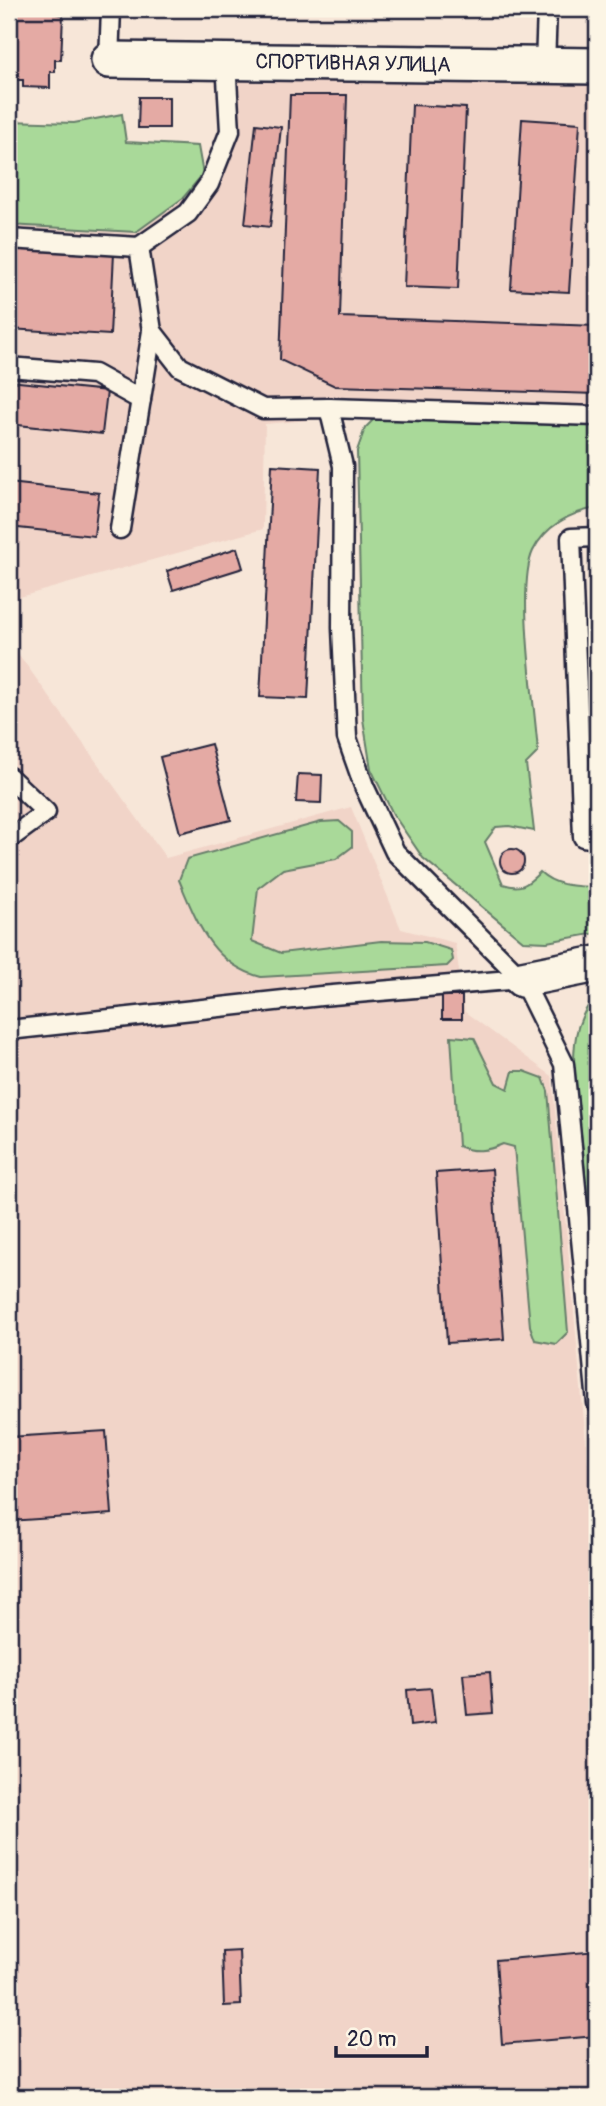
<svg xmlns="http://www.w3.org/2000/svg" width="606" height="2106" viewBox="0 0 606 2106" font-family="Pangolin,sans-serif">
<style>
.built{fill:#f1d4c8}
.green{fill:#a9d999;stroke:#667e6a;stroke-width:2}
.building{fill:#e4aaa4;stroke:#22223b;stroke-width:2}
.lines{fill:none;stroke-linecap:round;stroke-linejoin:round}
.service-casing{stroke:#22223b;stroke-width:23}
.minor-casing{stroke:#22223b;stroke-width:40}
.service{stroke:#fcf5e5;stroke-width:18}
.minor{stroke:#fcf5e5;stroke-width:35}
.labels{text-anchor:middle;stroke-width:5;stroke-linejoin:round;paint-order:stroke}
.street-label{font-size:21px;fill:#22223b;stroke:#fcf5e5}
</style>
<rect width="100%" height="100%" fill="#f7e6d8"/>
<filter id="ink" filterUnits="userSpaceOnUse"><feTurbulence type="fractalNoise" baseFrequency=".0143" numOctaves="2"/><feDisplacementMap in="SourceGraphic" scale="14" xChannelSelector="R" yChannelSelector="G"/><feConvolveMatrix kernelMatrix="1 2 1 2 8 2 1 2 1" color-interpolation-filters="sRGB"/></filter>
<g filter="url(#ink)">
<g class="built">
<path d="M214,71l383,7v341l-218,-5 -114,10 -2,105 -254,71v-375l127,7 47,-34 20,-25 17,-48z"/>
<path d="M9,641l157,217 185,-51 50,122 54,14 10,69 87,64 40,431 5,1v589h-588z"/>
</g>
<g class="green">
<path d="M122,114l4,28 72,4 5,28 -20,24 -47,34 -127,-7v-104l65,2z"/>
<path d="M379,414l218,5v89c-26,4 -52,18 -64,43 -17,36 2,156 5,201l-12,12 8,67 -25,-5 -13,1 -11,15 18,42c18,6 24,1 37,-12 16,15 36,14 57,15v46l-50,9 -24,-1 -100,-83 -30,-44 -22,-45 -8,-50 -6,-268 8,-23z"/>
<path d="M339,821l13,11v15l-16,12 -53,10 -25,19 -6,53 29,12 100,-12 44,1 26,8 2,10 -6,6 -186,11c-50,-14 -63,-53 -82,-97l8,-21 134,-37z"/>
<path d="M597,994v300l-23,-231c0,-29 4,-46 23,-69z"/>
<path d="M451,1036l23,2 22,45 12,6 5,-18h11l19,7 5,13 20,241 -12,12 -21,-4 -5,-14 -16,-179 -11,-3c-16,7 -29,9 -45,2z"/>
</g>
<g class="building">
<path d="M9,9h49l-1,5 6,1 -2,45h-6v12h-5v16l-27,-1v-7h-14z"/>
<path d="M290,95h57l-7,222 257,9v68l-262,-8 -55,-26z"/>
<path d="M139,97h30v31h-31z"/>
<path d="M412,105l54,3 -8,181 -54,-2z"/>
<path d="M522,119l58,4 -11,169 -58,-3z"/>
<path d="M256,124l25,3 -11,100 -25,-3z"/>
<path d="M9,247l105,6 -4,82 -101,-6z"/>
<path d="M9,381l98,10 -5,43 -93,-10z"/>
<path d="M272,465l48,3 -12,231 -48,-2z"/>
<path d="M9,483l90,10 -5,43 -85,-9z"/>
<path d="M237,548l6,20 -70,22 -6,-19z"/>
<path d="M211,744l20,76 -51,13 -20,-76z"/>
<path d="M298,774l24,1 -1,28 -25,-1z"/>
<circle cx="512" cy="861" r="12"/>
<rect x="442" y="996" width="20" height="23"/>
<path d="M492,1169l12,170 -57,4 -11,-170z"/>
<path d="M106,1431l6,83 -103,7v-84z"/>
<path d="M490,1672l3,41 -26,2 -4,-41z"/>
<path d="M431,1688l4,35 -25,3 -3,-36z"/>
<path d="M239,1950l2,55 -17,1 -2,-55z"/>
<path d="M597,1951v85l-95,8 -6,-84z"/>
</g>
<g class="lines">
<g class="service-casing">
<g id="service">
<path d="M109,60l2,-51"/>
<path d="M545,65l2,-56"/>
<path d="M9,239l130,8 13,84 -32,198"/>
<path d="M139,247l49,-34 21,-29 21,-53 -4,-70"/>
<path d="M152,331l28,36 83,42 66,-1 14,58 -1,162 5,110 17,48 31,66 127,127 42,85 33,339"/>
<path d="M9,367l85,7 47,26"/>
<path d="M329,408l268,8"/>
<path d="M597,537l-26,1 12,299 14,2"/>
<path d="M9,777l37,35 -37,27"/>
<path d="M9,1030l312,-34 201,-17"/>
</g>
</g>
<g class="minor-casing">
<g id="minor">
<path d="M109,60l488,6"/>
<path d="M522,979l75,-15"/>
</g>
</g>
<use href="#service" class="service"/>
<use href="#minor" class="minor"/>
</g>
</g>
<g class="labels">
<g class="street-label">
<text transform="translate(353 63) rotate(1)" y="7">СПОРТИВНАЯ УЛИЦА</text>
</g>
</g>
<rect width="606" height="2106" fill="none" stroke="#fcf5e5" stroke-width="35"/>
<rect x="18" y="18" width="571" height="2071" fill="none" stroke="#22223b" stroke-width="2.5" filter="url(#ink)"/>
<path d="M336 2046v10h91v-10" fill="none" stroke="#22223b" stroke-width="3.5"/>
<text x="347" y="2046" font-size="21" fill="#22223b" stroke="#fcf5e5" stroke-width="5" paint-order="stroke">20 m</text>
</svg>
